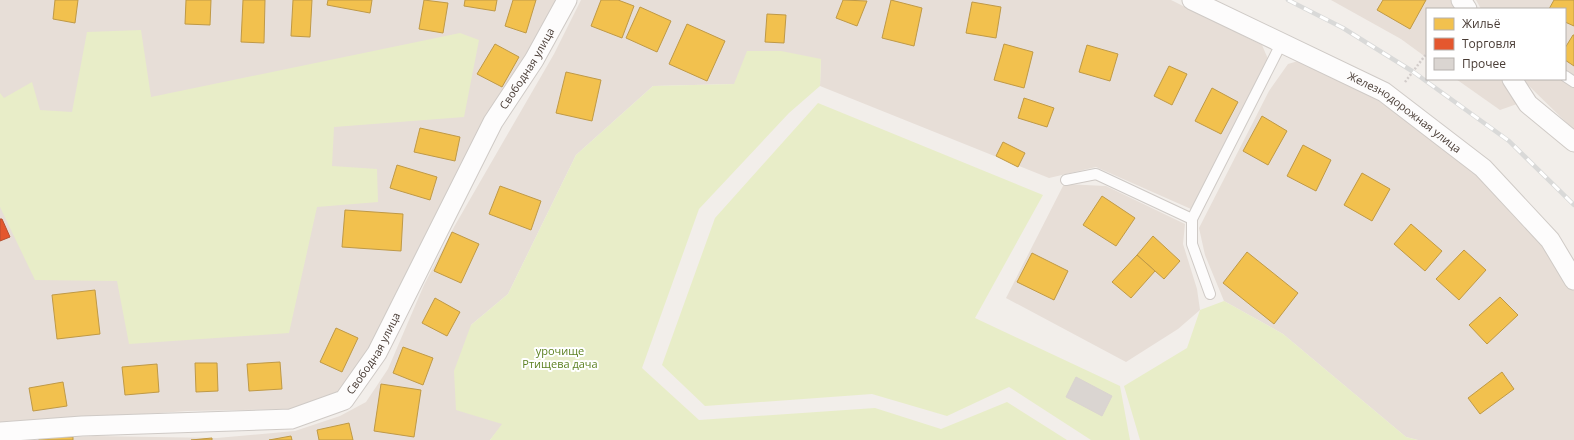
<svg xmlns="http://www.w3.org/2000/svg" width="1574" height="440" viewBox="0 0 1574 440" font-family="'Open Sans',sans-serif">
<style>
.residential{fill:#e7ded7}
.green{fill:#e8edc8}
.homes{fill:#f2c14e;stroke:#bf9946}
.shops{fill:#e4572e;stroke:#b64f30}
.building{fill:#dad5d1;stroke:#dad4d0}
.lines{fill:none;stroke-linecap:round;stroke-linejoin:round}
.lane-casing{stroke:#cfcac6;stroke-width:12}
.street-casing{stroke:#cfcac6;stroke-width:21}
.path{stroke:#d2ccca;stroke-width:2.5;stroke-dasharray:2 2;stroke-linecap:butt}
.lane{stroke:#fdfcfc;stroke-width:10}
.street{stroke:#fdfcfc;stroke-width:19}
.rail-casing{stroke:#d9d9d8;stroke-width:4.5}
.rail{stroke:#fff;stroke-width:3;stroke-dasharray:9;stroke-linecap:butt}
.labels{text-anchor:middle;stroke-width:4;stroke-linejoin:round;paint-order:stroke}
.street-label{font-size:11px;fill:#493c35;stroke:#fff}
.park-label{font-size:11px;fill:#5d8122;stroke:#fff}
</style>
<rect width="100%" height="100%" fill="#f2eeea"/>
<g class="residential">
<path d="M0,0h557l-190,356 -25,36 -53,17 -101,2 -188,13z"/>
<path d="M581,0h590l91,45 6,14 -77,150 -95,-42 -47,11 -229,-92 1,-27 -87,25 -81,2 -77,69 -68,139 -37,31 32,99 -13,16h-463l67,-4 123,2 78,-7 45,-15 26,-14 22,-33 36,-84 30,-58 100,-173z"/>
<path d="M1331,0h123l5,9h-32v49l-26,-19z"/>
<path d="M1476,0h98v130l-46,-45 -5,-6h42v-70h-84z"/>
<path d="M1298,61l12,2 69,38 94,66 77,84 24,40v149h-156l-12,-3 -123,-103 -59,-33 -19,-46 -6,-27 70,-137 19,-27z"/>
<path d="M1456,79h46l15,25 -17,6z"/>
<path d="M1064,184l42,2 79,38 -2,20 14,45 3,21 -22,19 -52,33 -120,-64z"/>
</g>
<g class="green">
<path d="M141,30l10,67 309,-64 19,7 -15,77 -130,10 -2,39 45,3 1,33 -61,5 -28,126 -160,11 -12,-63 -82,-1 -35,-73v-114l4,5 28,-16 8,28 32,2 15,-80z"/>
<path d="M747,51h34l40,8 -1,27 -31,27 -90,96 -57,159 57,52 176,-12 66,21 66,-27 60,38h-577l12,-16 -46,-14 -2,-39 17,-46 37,-31 68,-139 77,-69 81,-2z"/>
<path d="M818,103l225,92 -68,123 145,68 10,54h-39l-82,-53 -62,29 -75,-22 -167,12 -43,-41 53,-147z"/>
<path d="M1224,301l59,33 123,103 12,3h-278l-16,-54 63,-38 13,-38z"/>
</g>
<g class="homes">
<path d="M55,0h23l-3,23 -22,-4z"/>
<path d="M186,0h25l-1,25 -25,-1z"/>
<path d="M243,0h22l-1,43 -23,-1z"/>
<path d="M293,0h19l-2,37 -19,-1z"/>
<path d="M328,0h44l-2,13 -43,-8z"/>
<path d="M424,0l24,3 -5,30 -24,-4z"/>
<path d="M465,0h32l-2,11 -31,-5z"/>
<path d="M513,0h23l-10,33 -21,-7z"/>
<path d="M601,0h17l16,6 -12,32 -31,-12z"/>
<path d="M843,0l24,1 -10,25 -21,-8z"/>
<path d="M891,0l31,8 -8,38 -32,-8z"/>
<path d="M1383,0h43l-16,29 -33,-19z"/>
<path d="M1554,0h20v26l-9,-4v-13h-16z"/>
<path d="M972,2l29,5 -5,31 -30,-5z"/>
<path d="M640,7l31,14 -14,31 -31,-14z"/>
<path d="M767,14l19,1 -2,28 -19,-1z"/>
<path d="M687,24l38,17 -18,40 -38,-17z"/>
<path d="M1573,35h1v31l-9,-6v-12z"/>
<path d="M495,44l24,13 -17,30 -25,-13z"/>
<path d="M1004,44l29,8 -9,36 -30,-8z"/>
<path d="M1087,45l31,9 -8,27 -31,-9z"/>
<path d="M1169,66l18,8 -15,31 -18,-9z"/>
<path d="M566,72l35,8 -9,41 -36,-8z"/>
<path d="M1212,88l26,14 -17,32 -26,-13z"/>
<path d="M1024,98l30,10 -7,19 -29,-9z"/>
<path d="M1262,116l25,15 -19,34 -25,-14z"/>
<path d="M420,128l40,9 -5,24 -41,-9z"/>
<path d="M1003,142l22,11 -7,14 -22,-11z"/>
<path d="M1303,145l28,15 -15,31 -29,-15z"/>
<path d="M397,165l40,12 -7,23 -40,-12z"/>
<path d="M1362,173l28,16 -18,32 -28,-16z"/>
<path d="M500,186l41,15 -10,29 -42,-16z"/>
<path d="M1102,196l33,22 -19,28 -33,-21z"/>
<path d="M345,210l58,4 -2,37 -59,-4z"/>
<path d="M1411,224l31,27 -17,20 -31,-27z"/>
<path d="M452,232l27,12 -18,39 -27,-12z"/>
<path d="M1153,236l27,25 -16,18 -27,-24z"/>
<path d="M1464,250l22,20 -27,30 -23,-21z"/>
<path d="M1247,252l51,41 -24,31 -51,-41z"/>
<path d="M1032,253l36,18 -14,29 -37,-18z"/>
<path d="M1137,255l18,16 -24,27 -19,-16z"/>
<path d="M95,290l5,44 -43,5 -5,-44z"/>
<path d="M1500,297l18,18 -31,29 -18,-19z"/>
<path d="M435,298l25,14 -13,24 -25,-13z"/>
<path d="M336,328l22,10 -16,34 -22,-10z"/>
<path d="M403,347l30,11 -10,27 -30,-12z"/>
<path d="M280,362l2,27 -33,2 -2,-27z"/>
<path d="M195,363h22l1,28 -22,1z"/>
<path d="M157,364l2,28 -34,3 -3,-28z"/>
<path d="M1502,372l12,17 -34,25 -12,-16z"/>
<path d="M63,382l4,24 -34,5 -4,-23z"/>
<path d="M381,384l40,6 -7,47 -40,-6z"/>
<path d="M349,423l4,17h-34l-2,-10z"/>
<path d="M291,436l1,4h-23z"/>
<rect x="39" y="437" width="34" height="3"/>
<path d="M212,438v2h-21z"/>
</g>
<path class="shops" d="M0,219h2l8,18 -10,4z"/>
<path class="building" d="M1076,377l36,19 -10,20 -36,-19z"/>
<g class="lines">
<g class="lane-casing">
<g id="lane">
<path d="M1565,76l9,6"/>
<path d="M1066,180l30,-6 96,45"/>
<path d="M1210,294l-18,-50v-25l89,-175"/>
</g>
</g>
<g class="street-casing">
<g id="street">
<path id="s1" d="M1192,0l192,92 99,76 67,72 24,40"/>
<path d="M1461,0l6,9"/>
<path d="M1512,79l16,25 46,38"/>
<path id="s2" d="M0,432l82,-6 209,-7 53,-19 33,-47 116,-231 41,-62 33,-60"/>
</g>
</g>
<path class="path" d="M1405,82l22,-29"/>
<use href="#lane" class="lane"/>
<use href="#street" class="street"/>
<g class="rail-casing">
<path id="rail" d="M1288,0l55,28 69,43 97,70 65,64"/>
</g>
<use href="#rail" class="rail"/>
</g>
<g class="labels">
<g class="street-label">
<text dy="4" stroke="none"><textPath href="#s2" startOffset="727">Свободная улица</textPath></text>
<text dy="4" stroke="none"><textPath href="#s1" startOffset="241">Железнодорожная улица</textPath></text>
<text dy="4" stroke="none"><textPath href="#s2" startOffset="403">Свободная улица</textPath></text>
</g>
<g class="park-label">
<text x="560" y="355">урочище<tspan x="560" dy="13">Ртищева дача</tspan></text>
</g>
</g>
<rect x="1426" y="8" width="140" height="72" fill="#ffffff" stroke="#b6b1ae"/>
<rect x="1434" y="18" width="20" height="12" fill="#f2c14e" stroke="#b6b1ae"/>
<text x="1462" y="28" font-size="12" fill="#493c35">Жильё</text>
<rect x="1434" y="38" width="20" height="12" fill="#e4572e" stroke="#b6b1ae"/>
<text x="1462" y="48" font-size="12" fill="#493c35">Торговля</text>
<rect x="1434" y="58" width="20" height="12" fill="#dad5d1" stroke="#b6b1ae"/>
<text x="1462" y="68" font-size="12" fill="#493c35">Прочее</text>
</svg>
